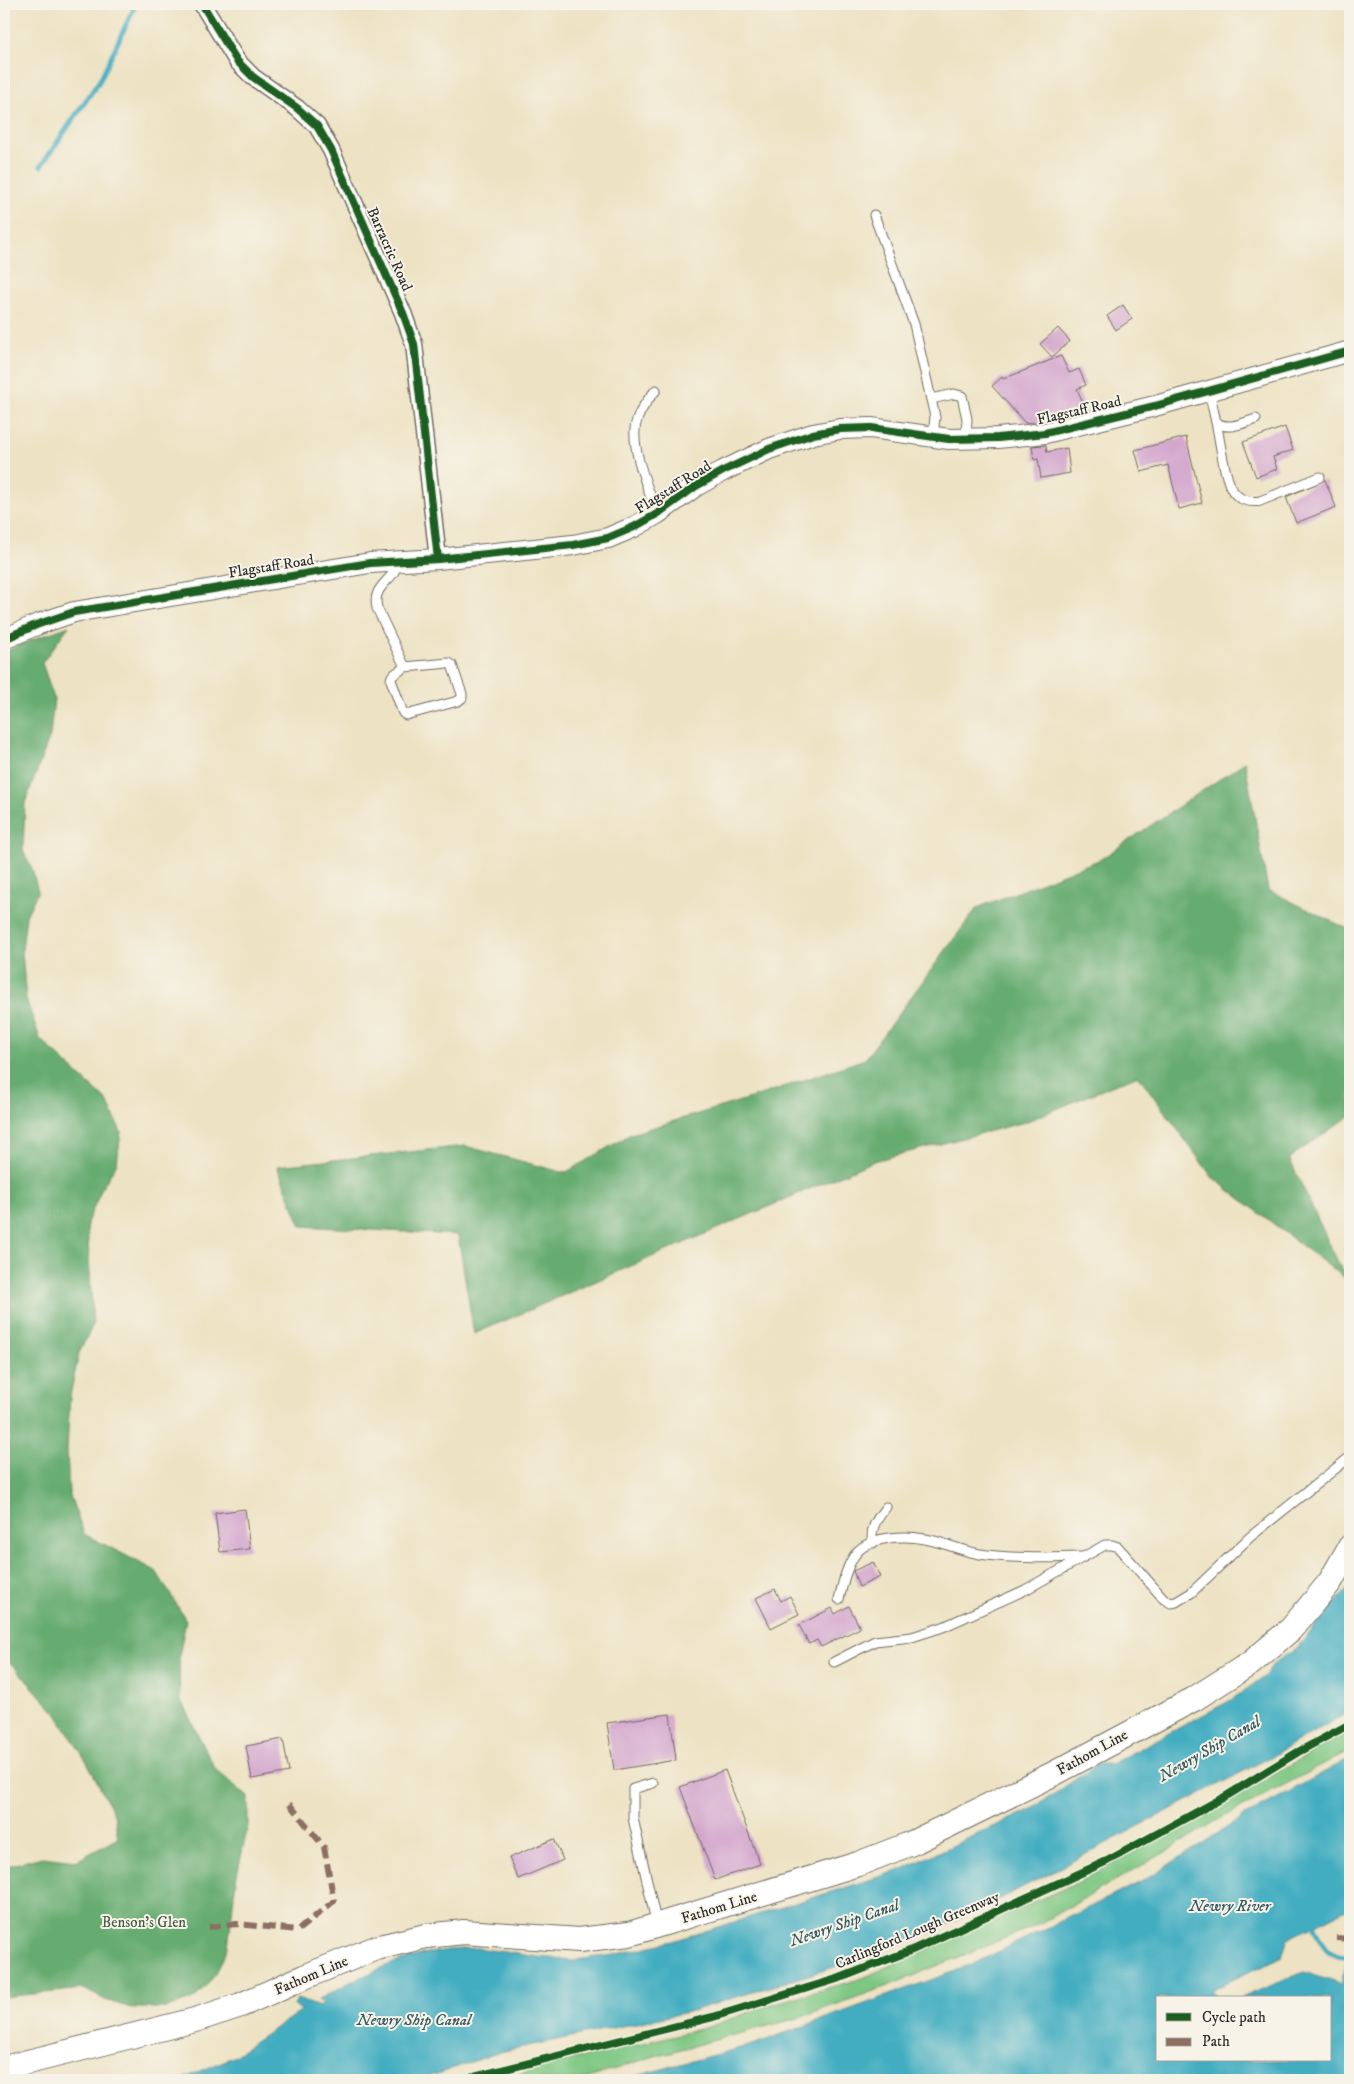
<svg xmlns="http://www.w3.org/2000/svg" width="1354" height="2084" viewBox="0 0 1354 2084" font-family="'IM FELL DW Pica',serif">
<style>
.green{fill:#7ec783;stroke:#547957}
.forest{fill:#66ac71;stroke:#486c4e}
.water{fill:#42adc1;stroke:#366c76}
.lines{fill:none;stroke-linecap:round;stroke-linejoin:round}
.stream{stroke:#42adc1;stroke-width:5}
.building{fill:#d3a6ce}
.service-casing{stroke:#6f6b60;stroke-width:11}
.minor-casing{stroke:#6f6b60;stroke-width:19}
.tertiary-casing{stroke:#6f6b60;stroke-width:22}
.secondary-casing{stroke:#6f6b60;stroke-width:26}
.service{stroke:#fff;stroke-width:9}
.minor{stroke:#fff;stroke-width:16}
.tertiary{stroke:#fff;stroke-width:20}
.secondary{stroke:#fff;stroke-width:24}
.quiet{stroke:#8d6e63;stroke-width:6;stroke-dasharray:12 6;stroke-linecap:butt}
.cycleway-casing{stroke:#f7f3e8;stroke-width:11}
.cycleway{stroke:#1b5e20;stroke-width:8}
.labels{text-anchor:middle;stroke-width:4;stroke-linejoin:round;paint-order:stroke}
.street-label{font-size:15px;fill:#2b2b2b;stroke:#f7f3e8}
.park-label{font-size:15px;fill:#445a45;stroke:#f7f3e8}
.water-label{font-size:16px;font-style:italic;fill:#335860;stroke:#f7f3e8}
</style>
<rect width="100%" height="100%" fill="#f7f3e8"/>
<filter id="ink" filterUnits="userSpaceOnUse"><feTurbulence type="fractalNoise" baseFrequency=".02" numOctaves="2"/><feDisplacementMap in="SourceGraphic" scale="10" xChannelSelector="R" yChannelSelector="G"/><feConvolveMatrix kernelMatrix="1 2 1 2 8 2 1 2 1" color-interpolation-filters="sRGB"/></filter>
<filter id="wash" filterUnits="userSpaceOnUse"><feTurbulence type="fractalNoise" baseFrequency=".0096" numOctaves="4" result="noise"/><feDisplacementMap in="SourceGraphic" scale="20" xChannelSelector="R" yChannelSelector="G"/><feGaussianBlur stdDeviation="1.12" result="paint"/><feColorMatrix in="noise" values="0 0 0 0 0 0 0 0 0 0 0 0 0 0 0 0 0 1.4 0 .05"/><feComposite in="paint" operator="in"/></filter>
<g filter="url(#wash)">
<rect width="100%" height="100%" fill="#ede2c3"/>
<path class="green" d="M1350,1730v20l-134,71 -47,29 -134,76 -145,59 -88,32 -151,40 -68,23h-82l48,-16 45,-9 114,-28 64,-23 91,-26 211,-94 139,-74z"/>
<g class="forest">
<path d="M69,626l-27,37 12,35 -4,38 -25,67 -2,48 9,18 6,22 -12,25 -4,35 4,48 14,40 67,62 14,31 -4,31 -15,25 -15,35 6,102 -14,28 -9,43 -3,54 2,43 15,41 72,37 30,49 -7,36 1,43 36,71 32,27v29l-12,53 -8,68 -12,27 -23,26 -27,8h-35l-26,-8 -21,-11 -80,8v-130l38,-10 34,4 42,-23 -4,-24 -27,-52 -31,-49 -52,-57v-1003l17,-9z"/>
<path d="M1245,762l23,128 82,40v186l-61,42 57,121 -134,-102 -74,-102 -113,47 -151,39 -400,173 -16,-99 -157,-9 -24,-60 188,-20 100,27 66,-39 126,-38 108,-37 112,-151 124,-49z"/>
</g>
<g class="water">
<path d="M1350,1586v125l-83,48 -265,139 -69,33 -102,37 -143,44 -188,40 -80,28h-240l53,-23 69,-47 -8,-4 3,-7 23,8 2,-5 -4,-2 30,-17 43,-19 32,-10 25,-4 30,-2 60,9 37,3 38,-5 60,-14 225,-70 134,-62 66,-45h13l120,-64 34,-24 9,-13 22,-14z"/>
<path d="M1350,1758v150l-62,31 -6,17 -71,34 5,8h-58v62h172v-62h-89l63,-26 37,12 9,-34v130h-729l134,-36 214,-78 176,-86 100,-64z"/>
</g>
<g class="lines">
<g class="stream">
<path d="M41,166l59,-86 36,-76"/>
<path d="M1313,1926c9,18 14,32 37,31"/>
</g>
</g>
<g id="blocks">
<g class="building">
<path d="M1123,305l9,14 -16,11 -9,-14z"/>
<path d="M1058,328l12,13 -18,16 -12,-13z"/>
<path d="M1061,356l8,17 10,-4 7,16 -9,4 8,18 -12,6 -1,-3 -29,11 -18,2 -33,-37 10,-9 1,2z"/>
<path d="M1285,427l8,23 -20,7 4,12 -21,8 -13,-35z"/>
<path d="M1186,437l16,66 -23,6 -11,-44 -27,7 -6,-22z"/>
<path d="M1046,445l1,7 20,-4 3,25 -29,5 -3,-19 -4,1 -2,-14z"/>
<path d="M1325,480l11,27 -40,16 -10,-26z"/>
<path d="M245,1509l5,40 -30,3 -5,-39z"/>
<path d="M873,1562l7,15 -21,10 -6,-16z"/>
<path d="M775,1589l6,12 9,-5 9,18 -28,14 -15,-30z"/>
<path d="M849,1606l11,22 -39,19 -4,-7 -8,4 -10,-19 33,-17 3,6z"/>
<path d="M670,1714l6,46 -62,10 -7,-47z"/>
<path d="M283,1739l6,33 -37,7 -6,-33z"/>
<path d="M725,1770l35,94 -45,16 -35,-93z"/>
<path d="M554,1839l9,21 -45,19 -9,-21z"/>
</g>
</g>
</g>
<g filter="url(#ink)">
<use href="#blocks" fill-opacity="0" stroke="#6f6b60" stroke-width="1"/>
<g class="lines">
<g class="service-casing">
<g id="service">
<path d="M874,215l40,109 21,93 -2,19"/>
<path d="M656,390c-8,9 -15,18 -19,30 -9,23 12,71 20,94"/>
<path d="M1209,391l7,31c12,9 27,1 40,-3"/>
<path d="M931,399l23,-5 8,2 5,23 -1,19"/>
<path d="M1216,422c4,17 8,57 17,69 6,9 17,12 27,10l60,-24"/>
<path d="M397,562c-1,19 -26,22 -20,46l28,59 44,-4 3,2 10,29v4l-4,3 -52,14 -3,-2 -12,-33 1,-4 13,-9"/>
<path d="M873,1543c-4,-15 5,-25 13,-36"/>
<path d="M839,1599c4,-15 6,-29 15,-43 13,-20 49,-21 71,-17 18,3 36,12 55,15 29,5 72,4 103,3"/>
<path d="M834,1662l41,-21 37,-4 31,-10 82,-37 80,-45h7l6,2 46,52 7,4 5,-1 15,-9 59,-56 100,-80"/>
<path d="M653,1783l-20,6v29l24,108"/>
</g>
</g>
<g class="minor-casing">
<path id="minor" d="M202,4l35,57 16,16 44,31 20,18 14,24 72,163 11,31 24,215"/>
</g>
<g class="tertiary-casing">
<path id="tertiary" d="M4,639l32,-14 38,-13 296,-49 68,-4 135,-14 35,-7 26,-11 23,-13 39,-28 27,-15 46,-22 44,-15 27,-5 31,-1 78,11 49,-1 47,-5 110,-27 195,-55"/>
</g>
<g class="secondary-casing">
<path id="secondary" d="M4,2068l191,-48 46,-15 63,-28 72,-29 50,-12 38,-4 115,8 50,-6 229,-70 54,-21 145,-71 137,-73 57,-36 40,-34 39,-47 20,-35"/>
</g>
<use href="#service" class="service"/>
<use href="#minor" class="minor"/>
<use href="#tertiary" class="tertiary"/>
<use href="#secondary" class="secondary"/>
<g class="quiet">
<path d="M209,1927l28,-3 61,6 36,-29 -10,-54 -37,-46"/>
<path d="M1336,1938l14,1"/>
</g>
<g class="cycleway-casing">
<g id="cycleway">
<path d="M202,4l35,57 16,16 44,31 20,18 14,24 72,163 11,31 24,215"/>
<path d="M4,639l32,-14 38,-13 296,-49 68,-4 135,-14 35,-7 26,-11 23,-13 39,-28 27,-15 46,-22 44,-15 27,-5 31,-1 78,11 49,-1 47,-5 110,-27 195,-55"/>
<path d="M462,2080l251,-63 127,-39 72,-28 195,-89 121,-66 70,-43 52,-28"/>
</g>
</g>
<use href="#cycleway" class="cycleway"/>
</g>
</g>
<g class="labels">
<g class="street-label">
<text transform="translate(390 249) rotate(66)" y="5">Barracric Road</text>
<text transform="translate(1079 410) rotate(-13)" y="5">Flagstaff Road</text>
<text transform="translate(673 487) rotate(-32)" y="5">Flagstaff Road</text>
<text transform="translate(271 566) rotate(-9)" y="5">Flagstaff Road</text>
<text transform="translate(1092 1752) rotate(-29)" y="5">Fathom Line</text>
<text transform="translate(719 1907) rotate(-17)" y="5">Fathom Line</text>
<text transform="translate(917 1930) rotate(-23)" y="5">Carlingford Lough Greenway</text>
<text transform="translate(311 1975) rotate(-23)" y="5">Fathom Line</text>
</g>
<g class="park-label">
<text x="144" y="1927">Benson's Glen</text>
</g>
<g class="water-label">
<text transform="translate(1209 1748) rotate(-30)" y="6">Newry Ship Canal</text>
<text x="1230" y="1911">Newry River</text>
<text transform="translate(844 1922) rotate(-19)" y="6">Newry Ship Canal</text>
<text x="414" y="2025">Newry Ship Canal</text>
</g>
</g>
<rect width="1354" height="2084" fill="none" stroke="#f7f3e8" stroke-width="20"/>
<rect x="1156" y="1996" width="175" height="65" fill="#f7f3e8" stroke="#a5a39c"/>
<rect x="1166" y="2013" width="25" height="8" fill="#1b5e20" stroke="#a5a39c"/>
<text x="1202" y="2022" font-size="15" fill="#2b2b2b">Cycle path</text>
<rect x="1166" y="2038" width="25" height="8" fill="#8d6e63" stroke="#a5a39c"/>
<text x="1202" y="2046" font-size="15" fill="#2b2b2b">Path</text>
</svg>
